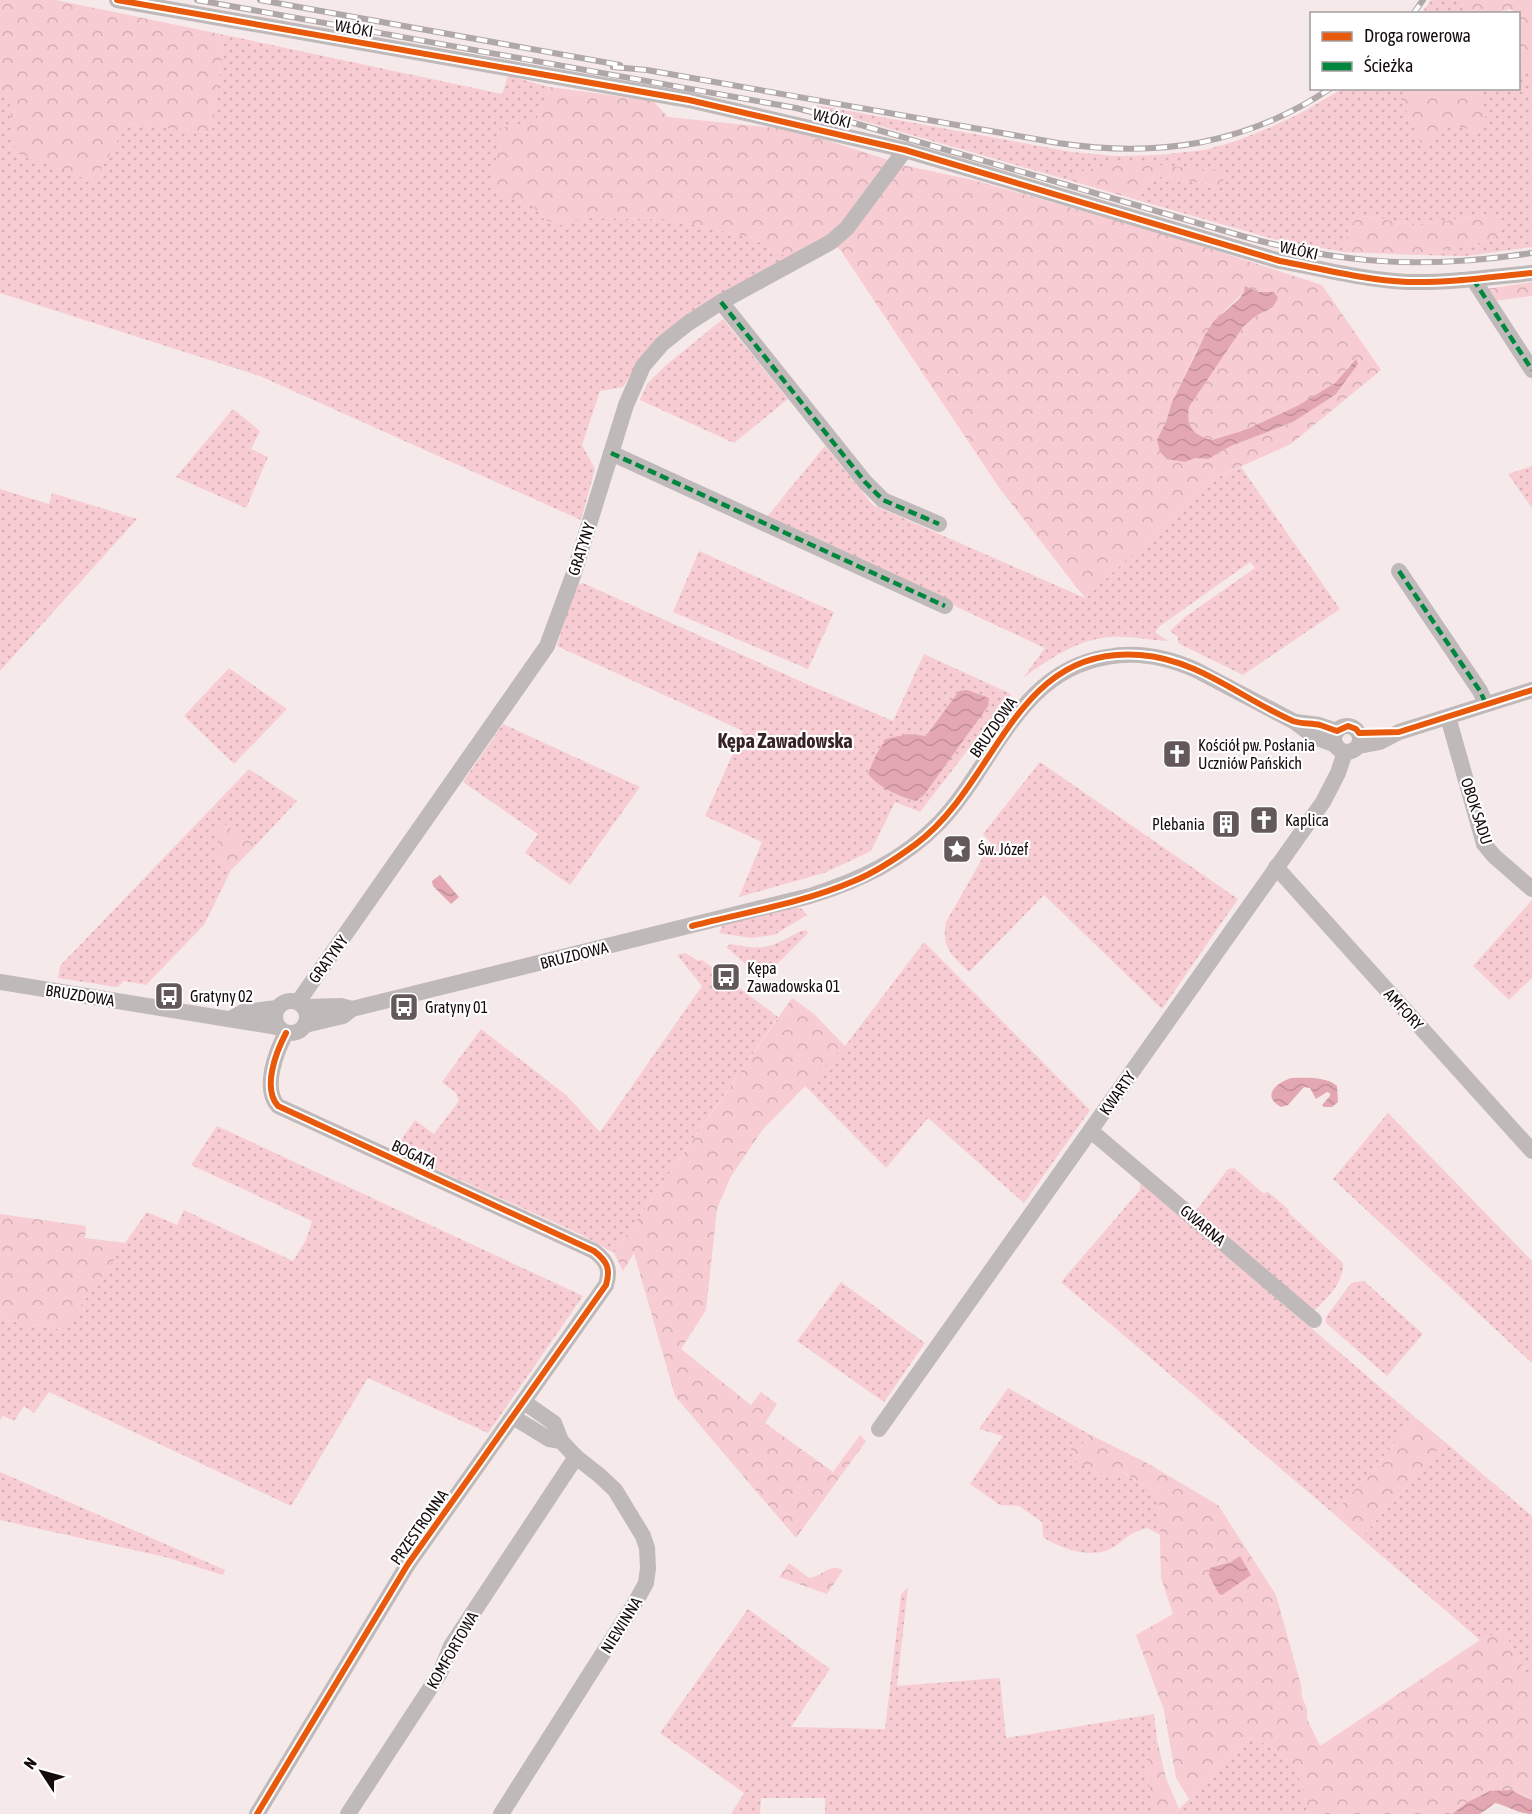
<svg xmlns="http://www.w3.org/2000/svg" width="1532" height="1814" viewBox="0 0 1532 1814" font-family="'Asap Condensed',sans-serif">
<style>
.green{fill:url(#green-dots)}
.forest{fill:url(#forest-crowns);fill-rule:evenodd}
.water{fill:url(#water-waves)}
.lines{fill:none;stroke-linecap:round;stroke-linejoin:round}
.minor{stroke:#bfb9ba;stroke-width:16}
.rail-casing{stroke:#afa7a8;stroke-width:6}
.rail{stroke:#fff;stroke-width:4;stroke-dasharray:11;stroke-linecap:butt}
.quiet{stroke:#00873e;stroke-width:4.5;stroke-dasharray:9 4.5;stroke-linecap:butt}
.cycleway-casing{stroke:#fff;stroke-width:10}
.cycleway{stroke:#e8590c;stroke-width:6}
.labels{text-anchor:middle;stroke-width:4.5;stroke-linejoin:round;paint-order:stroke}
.street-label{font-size:16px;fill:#150b0d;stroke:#fff}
.poi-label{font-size:16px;fill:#150b0d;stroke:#fff;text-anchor:start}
.quarter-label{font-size:20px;font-weight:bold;fill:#382226;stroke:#fff}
</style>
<defs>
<pattern id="green-dots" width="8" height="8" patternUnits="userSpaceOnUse" patternTransform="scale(1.5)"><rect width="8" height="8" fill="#f7ccd2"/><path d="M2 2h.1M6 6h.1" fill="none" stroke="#d3aeb3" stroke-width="1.8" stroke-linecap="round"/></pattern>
<pattern id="forest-crowns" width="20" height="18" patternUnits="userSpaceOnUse" patternTransform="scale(1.5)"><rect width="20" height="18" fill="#f7ccd2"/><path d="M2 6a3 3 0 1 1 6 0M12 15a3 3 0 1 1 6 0" fill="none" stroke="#d3aeb3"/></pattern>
<pattern id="water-waves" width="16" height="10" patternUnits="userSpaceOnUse" patternTransform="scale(1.5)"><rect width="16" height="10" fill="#e3a7b1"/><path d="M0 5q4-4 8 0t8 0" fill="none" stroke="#c28e97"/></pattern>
</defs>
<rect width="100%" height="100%" fill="#f6e9ea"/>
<g class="green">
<path d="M1431,0h31v5l7,8 -48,1z"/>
<path d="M225,35l277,59 6,-18 42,11 -14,34 -44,69 41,15 12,15 15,5 25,-7 84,1 80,18 42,22 -97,51 -52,46 -19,31 -23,4 -18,54 13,24 -14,51 -321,-144 -260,-83v-198l127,29 84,9z"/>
<path d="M1519,69l13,5v173l-67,9 -46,-1 79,-16 -11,-25c-24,3 -50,10 -74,10 -34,1 -62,-31 -69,28l-67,-12 -143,-41 21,-23 66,10 4,-14h-147l-6,9 -254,-73 -2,-3 256,47 44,4 42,-1 47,-5 28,-8 36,-14 32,-15 41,-24 176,-1z"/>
<path d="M723,319l65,80 -54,44 -94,-43 7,-16 18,-18z"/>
<path d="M233,409l27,22 -9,18 17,8 -22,51 -70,-31z"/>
<path d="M825,446l48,59 212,93 130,-120 26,-11 99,142 -97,66 -65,-32v-6l-8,-6 15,-14 70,-49 -5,-6 -90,64 -5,6 13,9c-18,-1 -38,-5 -57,-4 -33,2 -62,22 -88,41l22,-30 -279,-130z"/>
<path d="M1532,466v42l-24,-34z"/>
<path d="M0,489l49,15 3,-11 85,26 -137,152z"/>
<path d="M699,551l135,61 -26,57 -135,-57z"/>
<path d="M583,583l219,99 91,39 31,-67 87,40 -91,118 -25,-10 -24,49 -47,22 -85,24 23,-55 -57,-26 38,-85 -186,-85 18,-60z"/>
<path d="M229,668l58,41 -53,55 -50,-48z"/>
<path d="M503,724l137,63 -70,98 -45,-32 13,-19 -75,-52z"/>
<path d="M1040,762l198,137 -76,110 -118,-114 -75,77c-17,-17 -28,-24 -23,-50l45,-79 -8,-9z"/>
<path d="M249,769l48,32 -41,44 -37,-24 -1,35 13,14 -27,55 -58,60 -22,-4 -7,6 -59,-9 2,-12z"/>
<path d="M1532,900v78l-23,22 -36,-34z"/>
<path d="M795,907l7,2 5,6 -33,20 -23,3 -32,-5 3,-6 5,-3z"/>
<path d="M806,930l2,3 -36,36c-17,9 -33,-12 -46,-22l5,-3c34,7 40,3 70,-13z"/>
<path d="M924,942l166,168 -66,93 -96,-85 -42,50 -82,-83 41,-39z"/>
<path d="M685,953l13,8 4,-1 76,57 -164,236 -32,-18 -188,-85 21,-30 19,14 25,-33 -3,-8 -14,-11 39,-53 85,66 34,37 102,-146 -25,-31z"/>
<path d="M1388,1113l144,148v102l-199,-184z"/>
<path d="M217,1126l366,170 -95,137 -120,-55 -77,128 -242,-114 -15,21 -10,-7 -10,15 -11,-5 -3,4v-101l63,11 84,-118 30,13 7,-15 109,51 13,-21 6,-19 -121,-56z"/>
<path d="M1234,1168l30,26 3,-3 22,19 -1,2 55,51c1,18 -14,34 -28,47l-9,-2 -111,-96 33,-43z"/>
<path d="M1140,1181l276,237 -82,96 -273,-232 79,-92z"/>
<path d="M1364,1281l59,53 -36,42 -61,-53v-6l25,-34z"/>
<path d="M841,1282l84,61 -41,59 -87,-61z"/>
<path d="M1008,1388l81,46 -9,14 -8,-5 83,49 4,9 2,34 -14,-7c-4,2 -10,3 -14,5 -8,4 -14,12 -23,16 -20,10 -49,0 -67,-12l-1,-15 -23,-16 -19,-1 -30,-21 33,-48 -24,-7z"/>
<path d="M1445,1442l87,74v169l-29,-55 -23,10 -119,-102z"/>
<path d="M0,1472l225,98 -2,5 -58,-18 -165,-37z"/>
<path d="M908,1587l-11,99 103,-8 6,60 148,-24 3,26 -10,16 -1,17 10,41h-331v-16h-64l-1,16h-29l13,-21 -84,-60 88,-124 82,60 -39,58 94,2 16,-134z"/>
<path d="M1252,1737l24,13 21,19 11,45h-134z"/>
</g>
<g class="forest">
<path d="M0,0h56l169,35 -14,98 -84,-9 -33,58 -79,-30 -6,-55 -9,-2z"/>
<path d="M1462,0h70v74l-13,-5 -1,-45 3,-3 -3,-7 -4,-1 -4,-4 -15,4h-26l-7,-8z"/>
<path d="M550,87l103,14 15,16 127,13 112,36 70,15 200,57 145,47 59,85 -90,74 -76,34 -130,120 -85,-109 -159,-238 -13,-14 -37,22 -42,-22 -80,-18 -84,-1 -25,7 -15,-5 -13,-15 -41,-15 10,-62 35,-7zM1252,290l6,2h16l4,5c-4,13 -12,13 -22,19 -5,3 -9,7 -13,11l-54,80c-3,20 4,28 23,33l33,-10 52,-24 38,-23 20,-24 -20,36 -42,27 -62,24 -23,13 -13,-1 -10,4 -27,-22 8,-18 6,-20 24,-51 28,-40 20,-19z"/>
<path d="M1414,89h66l7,37 -8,6 -28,-8 -18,18 -12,1 -21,-47z"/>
<path d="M1123,161l103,11 -5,14 -66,-10 -21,23 -62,-18 6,-9z"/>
<path d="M1487,214l14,8 -3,17 -79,16 -75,-3c7,-59 35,-27 69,-28 24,0 50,-7 74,-10z"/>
<path d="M1532,282v14l-38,5 -8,-12z"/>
<path d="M218,820l38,25 -25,25 -13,-14z"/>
<path d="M792,998l21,15 32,33 -82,83 -33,49 -13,31 -11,101 -25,39 70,56 10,-13 16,12 -12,19 68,49 27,-37 6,6 -70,97 -121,-142 -41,-143 -11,18 -9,-18z"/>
<path d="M0,1214l86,12 -1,12 41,5 -63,87 -63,-11z"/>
<path d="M1416,1418l29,24 -84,96 -27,-24z"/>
<path d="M1089,1434l58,29 71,42 58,90 25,90 1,12 5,12v10l13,27 160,-106 23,-10 29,55v115c-29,-21 -55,-4 -80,14h-144l-11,-45 -21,-19 -24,-13 -63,62 -13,-21 -12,-68 -28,-75 37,-21 -12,-36 -2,-77 -4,-9 -31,-19 -15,3 -16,-5 -17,-10 -5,-7v-11l9,5z"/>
<path d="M789,1563l20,15c14,-2 20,-15 34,-8l-16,24 -48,-17z"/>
<path d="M1157,1740l9,38 13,31 -5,5h-18l-10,-41 1,-17z"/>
</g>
<g class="water">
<path d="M1245,286l13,6h16l4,5c-4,13 -12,13 -22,19 -5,3 -9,7 -13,11l-54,80c-3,20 4,28 23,33l33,-10 52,-24 38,-23 21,-24 2,5 -23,31 -42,27 -62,24 -23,13 -13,-1 -10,4 -18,-3 -7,-7 -3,-12 9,-18 6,-20 34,-69 8,-12 25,-22 5,-7z"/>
<path d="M967,690l22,8 -1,8 -64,89 -8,6c-18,-5 -36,-13 -48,-27l8,-19 10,-16 22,-5 18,2 33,-45z"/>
<path d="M440,875l19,22 -8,7 -18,-18 -1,-5z"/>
<path d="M1291,1078c15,0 34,-2 46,8l1,16 -6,5h-8l-2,-2 8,-9v-3l-3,-1 -11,7 -6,-11 -6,-1 -16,18 -7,2c-20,-11 -5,-24 10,-29z"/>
<path d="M1240,1556l11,19 -29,20 -3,-1 -10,-19 1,-7 21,-6z"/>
<path d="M1511,1790l21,10v14c-13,0 -24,-8 -37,-11l-15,11h-28l16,-12 22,-11z"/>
</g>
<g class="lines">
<g class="minor">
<path d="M117,0l572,100 216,50 375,111c42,8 85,19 128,21 41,1 83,-5 124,-9"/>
<path d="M1473,279l59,91"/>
<path d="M721,302l144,180 18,18 56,24"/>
<path d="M611,453l334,153"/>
<path d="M1399,571l81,120 6,13"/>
<path d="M1448,717l36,127 10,12 38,33"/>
<path d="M1296,722l23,3 18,6"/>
<circle cx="1347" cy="739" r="13"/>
<path d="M1359,746l21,-4 19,-10 133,-42"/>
<path d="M1276,867l256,284"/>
<path d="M0,982l277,45"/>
<circle cx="291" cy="1017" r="16"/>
<path d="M298,1002l249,-356 27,-73 52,-168 17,-39 19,-22 25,-20 34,-22 110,-60 16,-14 58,-78"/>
<path d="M304,1007l37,-1 11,3"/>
<path d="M232,1018l11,-6 34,-4"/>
<path d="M305,1025l38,-9 9,-7 458,-113c50,-16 92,-35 130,-74 54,-57 78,-151 167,-165 31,-6 60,0 89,13l99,52 20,15 21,8"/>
<path d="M1091,1131l223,189"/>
<path d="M513,1417l36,22 12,2"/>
<path d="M879,1429l444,-627 15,-29 7,-21"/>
<path d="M257,1814l151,-250 198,-279c5,-16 1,-24 -12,-34l-316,-145c-16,-18 -2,-54 8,-73"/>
<path d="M348,1814l92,-141 11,-27 125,-189"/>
<path d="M501,1814l134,-211 11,-20 2,-15 -1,-20 -4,-12 -28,-46 -16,-15 -23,-18 -15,-16 -7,-18 -30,-21"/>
</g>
<g class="rail-casing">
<g id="rail">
<path d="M197,0l599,108 58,15 388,113c102,29 185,33 290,17"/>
<path d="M260,0l360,65"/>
<path d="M1413,14l10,-14"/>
<path d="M613,67l34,3 411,73c99,15 188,2 273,-55"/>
</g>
</g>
<use href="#rail" class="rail"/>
<g class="quiet">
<path d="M1473,279l59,91"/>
<path d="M721,302l144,180 18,18 56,24"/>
<path d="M611,453l334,153"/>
<path d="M1399,571l81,120 6,13"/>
</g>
<g class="cycleway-casing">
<g id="cycleway">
<path d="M117,0l572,100 216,50 375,111c42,8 85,19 128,21 41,1 83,-5 124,-9"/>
<path d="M692,926c54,-14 111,-23 162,-45 22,-9 43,-23 62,-37 82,-61 98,-199 224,-189 58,4 102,44 153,66 8,3 18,2 27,4 6,2 11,4 17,6l11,-5 8,3 3,4 40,-1 133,-42"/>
<path d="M257,1814l151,-250 198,-279c5,-16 1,-24 -12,-34l-316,-145c-16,-18 -2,-54 8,-73"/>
</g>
</g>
<use href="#cycleway" class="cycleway"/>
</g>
<defs>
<g id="church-square" transform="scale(1.5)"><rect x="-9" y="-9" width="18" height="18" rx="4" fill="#64595a" stroke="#fff"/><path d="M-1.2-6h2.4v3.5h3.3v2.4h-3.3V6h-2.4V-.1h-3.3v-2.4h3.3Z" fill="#fff"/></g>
<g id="building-square" transform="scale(1.5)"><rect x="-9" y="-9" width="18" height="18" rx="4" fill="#64595a" stroke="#fff"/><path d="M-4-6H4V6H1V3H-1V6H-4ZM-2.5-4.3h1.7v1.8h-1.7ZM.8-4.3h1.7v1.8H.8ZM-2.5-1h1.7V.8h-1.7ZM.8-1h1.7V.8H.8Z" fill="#fff"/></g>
<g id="sight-square" transform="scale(1.5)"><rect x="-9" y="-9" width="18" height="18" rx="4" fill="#64595a" stroke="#fff"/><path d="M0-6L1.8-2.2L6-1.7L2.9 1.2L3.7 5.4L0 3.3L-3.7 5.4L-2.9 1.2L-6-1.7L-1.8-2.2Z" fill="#fff"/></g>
<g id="bus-square" transform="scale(1.5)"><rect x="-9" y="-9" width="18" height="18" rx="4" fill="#64595a" stroke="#fff"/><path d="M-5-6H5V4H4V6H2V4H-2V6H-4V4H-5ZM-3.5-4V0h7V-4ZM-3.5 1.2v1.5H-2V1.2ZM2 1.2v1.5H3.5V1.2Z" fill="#fff"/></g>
</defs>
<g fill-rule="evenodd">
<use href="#church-square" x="1177" y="754"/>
<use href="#church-square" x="1264" y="820"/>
<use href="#building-square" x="1226" y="824"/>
<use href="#sight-square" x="957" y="849"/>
<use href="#bus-square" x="726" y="977"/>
<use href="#bus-square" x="169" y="996"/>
<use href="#bus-square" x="404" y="1007"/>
</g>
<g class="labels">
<g class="street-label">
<text transform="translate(354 28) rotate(10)" y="6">WŁÓKI</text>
<text transform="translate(832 118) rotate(14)" y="6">WŁÓKI</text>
<text transform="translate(1299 250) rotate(12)" y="6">WŁÓKI</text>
<text transform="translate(581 549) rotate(-72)" y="6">GRATYNY</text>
<text transform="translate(993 727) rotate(-55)" y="6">BRUZDOWA</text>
<text transform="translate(1477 811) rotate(72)" y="6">OBOK SADU</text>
<text transform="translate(574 955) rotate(-14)" y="6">BRUZDOWA</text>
<text transform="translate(328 959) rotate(-54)" y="6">GRATYNY</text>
<text transform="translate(80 995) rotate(9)" y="6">BRUZDOWA</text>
<text transform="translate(1404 1009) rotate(48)" y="6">AMFORY</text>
<text transform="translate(1117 1093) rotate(-55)" y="6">KWARTY</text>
<text transform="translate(414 1154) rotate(25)" y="6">BOGATA</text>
<text transform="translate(1203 1225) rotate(40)" y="6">GWARNA</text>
<text transform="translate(419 1527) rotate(-55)" y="6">PRZESTRONNA</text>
<text transform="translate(621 1625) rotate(-58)" y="6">NIEWINNA</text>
<text transform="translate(452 1650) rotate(-60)" y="6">KOMFORTOWA</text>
</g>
<g class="poi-label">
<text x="1198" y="751">Kościół pw. Posłania<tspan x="1198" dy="18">Uczniów Pańskich</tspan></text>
<text x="1285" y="826">Kaplica</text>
<text x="1205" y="830" text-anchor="end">Plebania</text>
<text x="978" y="855">Św. Józef</text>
<text x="747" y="974">Kępa<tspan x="747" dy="18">Zawadowska 01</tspan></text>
<text x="190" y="1002">Gratyny 02</text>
<text x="425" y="1013">Gratyny 01</text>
</g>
<g class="quarter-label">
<text x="785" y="748">Kępa Zawadowska</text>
</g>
</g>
<rect x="1310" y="12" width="210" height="78" fill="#ffffff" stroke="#a19d9e" stroke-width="1.5"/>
<rect x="1322" y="32" width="30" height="9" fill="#e8590c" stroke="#a19d9e" stroke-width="1.5"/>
<text x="1364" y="42" font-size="18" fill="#150b0d">Droga rowerowa</text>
<rect x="1322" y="62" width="30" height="9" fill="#00873e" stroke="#a19d9e" stroke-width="1.5"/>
<text x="1364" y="72" font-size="18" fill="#150b0d">Ścieżka</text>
<g transform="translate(42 1772) rotate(306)" stroke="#ffffff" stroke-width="4.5" paint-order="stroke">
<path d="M0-4.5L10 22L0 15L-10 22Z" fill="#150b0d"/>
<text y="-9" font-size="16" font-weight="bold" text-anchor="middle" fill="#150b0d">N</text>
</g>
</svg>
